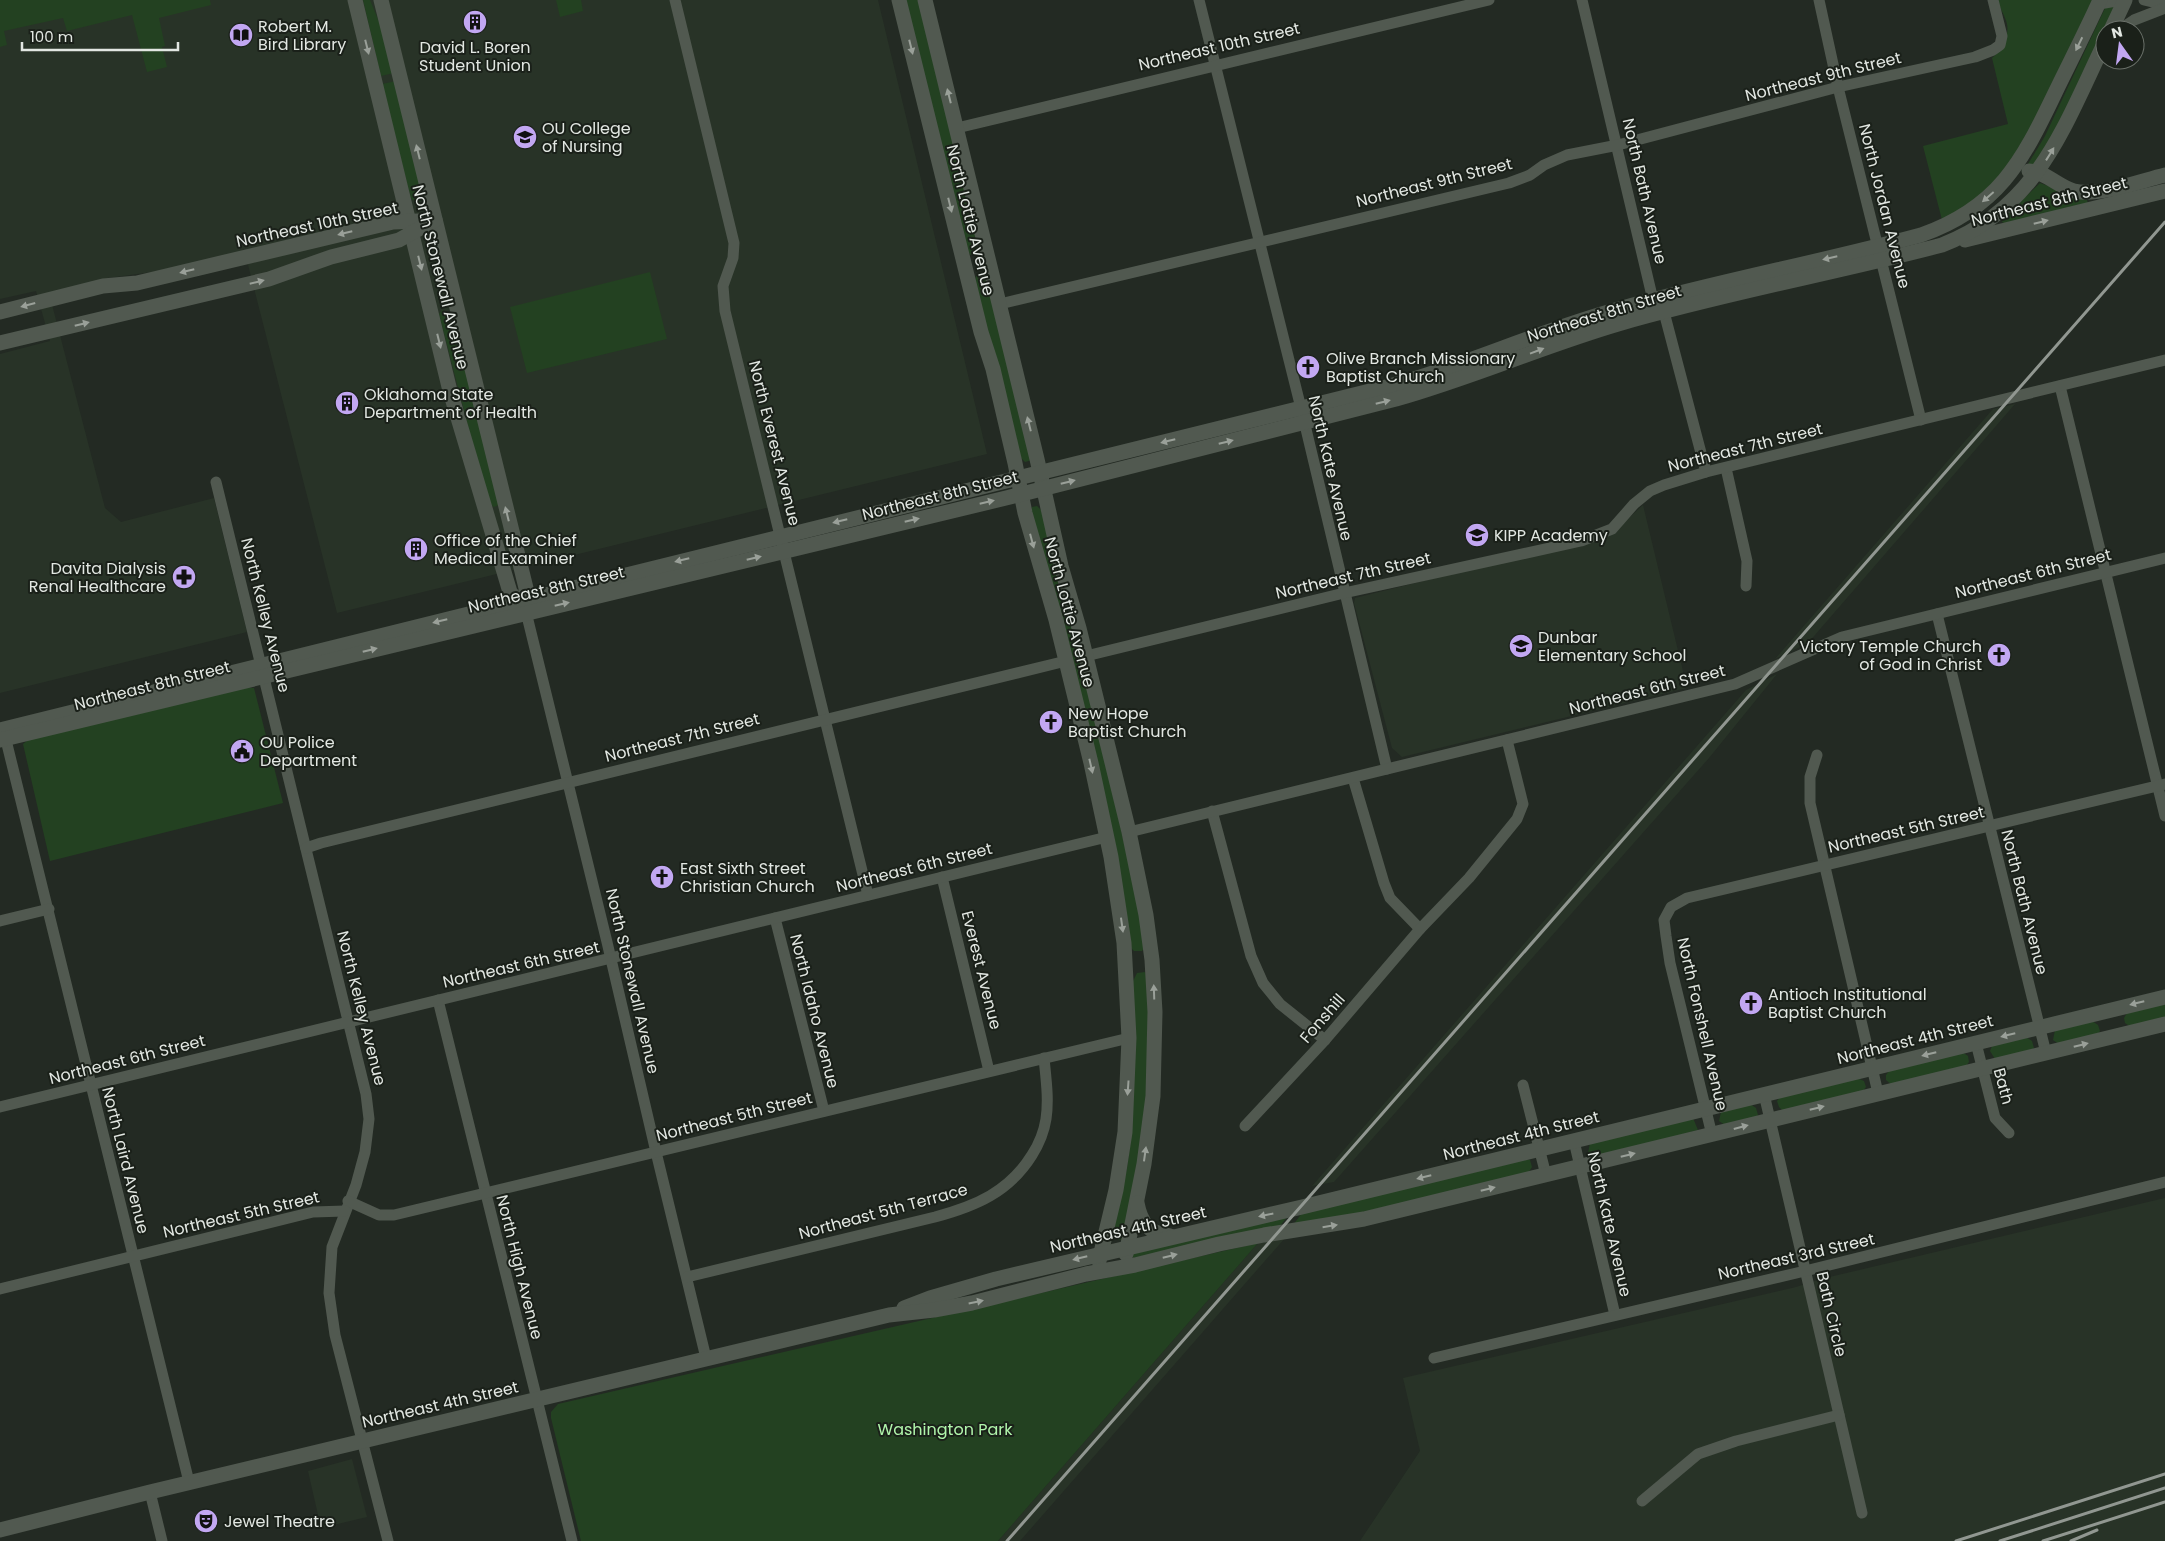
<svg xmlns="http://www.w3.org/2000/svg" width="2165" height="1541" viewBox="0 0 2165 1541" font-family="Poppins,sans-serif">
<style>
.built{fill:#283327}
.green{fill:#234121}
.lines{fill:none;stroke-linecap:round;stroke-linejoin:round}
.street{stroke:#515950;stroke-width:11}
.secondary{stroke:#515950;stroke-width:15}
.rail{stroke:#919791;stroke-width:3}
.oneway{fill:#9aa099}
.labels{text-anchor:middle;stroke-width:4;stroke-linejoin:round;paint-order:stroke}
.poi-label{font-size:16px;fill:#e2e7e2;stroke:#1a2019;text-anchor:start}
.street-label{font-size:16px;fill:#e2e7e2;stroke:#1a2019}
.park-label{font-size:16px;fill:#b0f5ab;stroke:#1a2019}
</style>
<rect width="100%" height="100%" fill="#232a23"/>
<g class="built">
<path d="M0,0h878l109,454 -650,159 -93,-364 -3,3 -74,18 -59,8 -59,15 56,215 16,14 93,-24 33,134 -247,61v-339l50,-13 -14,-50 -36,8z"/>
<path d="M2015,404l-207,239 -33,16 218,-250z"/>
<path d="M1643,505l44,183 -285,69 -10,-9 -38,-145 1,-5 256,-64z"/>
<path d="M1777,674l-68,84 -375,424 -22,4 434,-496z"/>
<path d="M2165,1198v343h-805l60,-90 -17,-73 393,-91 25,-8z"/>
<path d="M1285,1238l-265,303h-22l260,-298z"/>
<path d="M352,1459l15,58 -46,11 -13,-57z"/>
</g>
<g class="green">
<path d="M0,0h210l1,5 -52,13 6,28 -3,1 5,20 -20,5 -15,-57 -65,16 -4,-13 -59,13 3,14 -7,2z"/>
<path d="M363,0h7l14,34 10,39 -13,3z"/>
<path d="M556,0h25l2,11 -23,6z"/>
<path d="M903,0h18l58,253 -8,2 -8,-6z"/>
<path d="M1997,0h96l-64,133 -27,42 -29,27 -31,18 -19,-74 85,-22 -16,-66c11,-9 20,-25 13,-40 -2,-6 -6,-11 -8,-18z"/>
<path d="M2115,6l-67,144 -18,18 -2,-4 17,-28 60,-128z"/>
<path d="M396,81l27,116 -4,6 -8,-4 -29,-115z"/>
<path d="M2040,183l47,17 1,4 -82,20 -4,-2 1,-3z"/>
<path d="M650,272l17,67 -140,34 -17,-66z"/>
<path d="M984,274l6,5 42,181 -7,2 -5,-5 -46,-173 2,-8z"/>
<path d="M442,310l4,2 9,30 12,32 32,131 -5,2 -6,-4 -49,-189z"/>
<path d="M1037,506l4,4 37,128 69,307 -5,6h-8l-6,-6 -98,-432 2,-6z"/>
<path d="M243,687l11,1 29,115 -233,58 -27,-117 5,-4z"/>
<path d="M1145,972l5,10 1,104 -27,152 -4,2 -6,-2 -1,-6 14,-64 4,-29 1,-156 5,-10z"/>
<path d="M2165,1004v15l-34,8 -6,-4 -1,-5 3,-5z"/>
<path d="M2092,1021l6,4 2,6 -3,4 -38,9 -6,-4 2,-10z"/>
<path d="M2026,1037l6,4 2,7 -4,3 -35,8 -5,-8 2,-5z"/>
<path d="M1962,1052l6,4 1,6 -3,4 -74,19 -6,-5v-5l4,-5z"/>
<path d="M1857,1078l7,3 2,6 -4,5 -78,20 -5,-5 -2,-6 3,-4z"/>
<path d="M1750,1104l6,4 2,7 -3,3 -30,7 -6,-4 2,-9z"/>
<path d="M1693,1118l5,12 -105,28 -5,-5 2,-10z"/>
<path d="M1524,1159l6,1 2,7 -4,6 -155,38 -80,14 9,-12z"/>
<path d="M1288,1216l-8,10 -147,32 -1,-4z"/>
<path d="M1258,1243l-260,298h-417l-30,-123v-6l7,-8z"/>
</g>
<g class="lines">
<g class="street">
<path d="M675,0l59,243 -1,15 -10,28 2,25c49,195 94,390 143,584"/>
<path d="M1199,0l102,408 86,361"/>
<path d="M1582,0l71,300 11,12 42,160"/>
<path d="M1819,0l19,87 83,333"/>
<path d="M2144,0l21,5"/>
<path d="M2099,4l23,-4"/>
<path d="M2119,30l15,-10 31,-12"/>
<path d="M957,128l532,-128"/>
<path d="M1000,304l509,-121 21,-8 14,-10 23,-10 51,-10 220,-58 137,-30 18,-7 7,-5 2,-9 -9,-36"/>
<path d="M2060,386l105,430"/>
<path d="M1726,468l21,93 -1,25"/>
<path d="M216,482l150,612 3,25 -4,33 -9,33 -24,62 -3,46 6,42 53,206"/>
<path d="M526,612l81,330 49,210 50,206"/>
<path d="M1937,614l109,439"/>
<path d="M1086,656l258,-63 237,-52 31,-12 22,-25 16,-13 14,-6 42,-13 459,-112"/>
<path d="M4,732l185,750"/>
<path d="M1817,755l-7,22v26l68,290"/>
<path d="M1353,778l31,105 6,15 30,31"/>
<path d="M1212,811l39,145 12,27 17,21 45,36"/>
<path d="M1129,832l606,-148 107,-47 323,-79"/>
<path d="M306,848l15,-5 745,-182"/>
<path d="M942,877l47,194"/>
<path d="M775,918l49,193"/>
<path d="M0,921l49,-12"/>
<path d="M438,1000l134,541"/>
<path d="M1976,1043l19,75 14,15"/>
<path d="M1523,1085l23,90"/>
<path d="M1764,1094l98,419"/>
<path d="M0,1107l1107,-270"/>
<path d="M1245,1126l80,-86 95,-111 49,-51 48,-59 6,-15 -16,-64"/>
<path d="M1712,1135l-42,-172 -4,-27 -2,-16 7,-13 16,-9 478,-114"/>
<path d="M1574,1141l41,174"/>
<path d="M348,1201l31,14h15l735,-177"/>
<path d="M687,1277l248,-60c41,-11 74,-25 97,-62 7,-11 12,-23 14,-36 3,-20 0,-40 -2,-61"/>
<path d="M0,1289l313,-77 32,-1"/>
<path d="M1434,1358l371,-87 360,-89"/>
<path d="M150,1492l12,49"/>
<path d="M1642,1501l56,-47 38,-13 103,-26"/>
</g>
<g class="secondary">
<path d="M355,0l95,391 60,201 12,15"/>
<path d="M381,0l145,588v20"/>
<path d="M899,0l82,332 12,37 22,94 10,50 31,107 35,143 20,94 13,86 5,95 -4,94 -9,58 -17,71"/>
<path d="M925,0l112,459 24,107 18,62 50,204 17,83 6,45 3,52 -2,84 -9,68 -18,90"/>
<path d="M2111,30l14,-30"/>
<path d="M2029,171c16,0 29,16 45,20 24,6 66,-10 91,-16"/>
<path d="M1965,240l200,-49"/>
<path d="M0,312l103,-26 34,-3 256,-61 25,-1"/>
<path d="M0,343l269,-64 62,-22 68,-17 36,-20"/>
<path d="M0,730l1382,-342c81,-21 156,-57 237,-79 100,-28 202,-47 302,-74 77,-27 101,-73 134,-142 15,-31 31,-62 45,-93"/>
<path d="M0,740l1006,-242 390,-99c75,-21 147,-53 222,-75 107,-31 217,-51 324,-79 96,-37 122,-119 163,-203"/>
<path d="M1137,1203c4,21 12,30 33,33"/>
<path d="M904,1308l26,-10 66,-19 306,-72 863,-210"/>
<path d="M0,1530l150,-38 739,-177 45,-5 38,-7 114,-29 49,-9 84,-21 45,-9 100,-16 801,-195"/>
</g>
<g class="rail">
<path d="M1007,1541l1158,-1319"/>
<path d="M1956,1541l209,-67"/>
<path d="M2000,1541l165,-53"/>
<path d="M2043,1541l122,-39"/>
<path d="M2071,1541l26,-11"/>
</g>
</g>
<defs><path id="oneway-solid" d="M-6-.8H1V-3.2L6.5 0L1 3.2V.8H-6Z" transform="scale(1.25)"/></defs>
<g class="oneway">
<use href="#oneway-solid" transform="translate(2079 44) rotate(116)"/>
<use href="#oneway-solid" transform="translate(367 47) rotate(76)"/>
<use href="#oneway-solid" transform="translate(911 47) rotate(76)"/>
<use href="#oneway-solid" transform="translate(949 96) rotate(-104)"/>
<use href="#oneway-solid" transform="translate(418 152) rotate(-104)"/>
<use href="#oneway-solid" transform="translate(2050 154) rotate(-58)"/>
<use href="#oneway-solid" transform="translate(1988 197) rotate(139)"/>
<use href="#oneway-solid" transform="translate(950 205) rotate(76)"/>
<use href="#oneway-solid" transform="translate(2041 222) rotate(-14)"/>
<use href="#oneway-solid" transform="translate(345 233) rotate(166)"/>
<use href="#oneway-solid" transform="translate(1830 258) rotate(167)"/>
<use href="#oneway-solid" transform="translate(420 263) rotate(76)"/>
<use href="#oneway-solid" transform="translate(187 271) rotate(166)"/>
<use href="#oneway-solid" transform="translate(257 282) rotate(-14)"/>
<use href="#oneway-solid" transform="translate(28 305) rotate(165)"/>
<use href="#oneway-solid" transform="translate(82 324) rotate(-14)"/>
<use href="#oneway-solid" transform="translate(439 341) rotate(76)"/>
<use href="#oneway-solid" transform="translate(1537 351) rotate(-21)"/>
<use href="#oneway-solid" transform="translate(1383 402) rotate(-14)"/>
<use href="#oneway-solid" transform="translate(1029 424) rotate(-104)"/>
<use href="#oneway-solid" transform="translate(1168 441) rotate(166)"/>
<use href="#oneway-solid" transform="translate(1226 442) rotate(-14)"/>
<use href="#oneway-solid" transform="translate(1068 482) rotate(-14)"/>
<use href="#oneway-solid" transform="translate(987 502) rotate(-13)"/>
<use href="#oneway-solid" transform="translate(507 514) rotate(-104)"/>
<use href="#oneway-solid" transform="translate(912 520) rotate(-13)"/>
<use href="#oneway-solid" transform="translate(840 521) rotate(166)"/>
<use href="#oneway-solid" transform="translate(1032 541) rotate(75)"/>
<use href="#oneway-solid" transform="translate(754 558) rotate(-13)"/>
<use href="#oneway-solid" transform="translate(682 560) rotate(166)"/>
<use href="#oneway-solid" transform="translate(562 604) rotate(-13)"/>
<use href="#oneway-solid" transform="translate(440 621) rotate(166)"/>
<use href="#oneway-solid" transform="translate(370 650) rotate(-14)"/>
<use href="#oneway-solid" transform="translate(1091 766) rotate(77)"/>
<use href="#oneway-solid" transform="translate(1122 925) rotate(82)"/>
<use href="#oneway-solid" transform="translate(1154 992) rotate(-92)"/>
<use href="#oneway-solid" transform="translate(2137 1003) rotate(166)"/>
<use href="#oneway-solid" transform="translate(2008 1035) rotate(166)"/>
<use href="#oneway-solid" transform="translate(2081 1045) rotate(-14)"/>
<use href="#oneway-solid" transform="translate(1929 1054) rotate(166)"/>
<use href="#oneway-solid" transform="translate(1128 1088) rotate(94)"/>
<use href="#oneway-solid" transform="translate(1817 1108) rotate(-14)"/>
<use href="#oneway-solid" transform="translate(1741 1127) rotate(-15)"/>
<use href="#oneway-solid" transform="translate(1145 1154) rotate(-82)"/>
<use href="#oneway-solid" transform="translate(1628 1155) rotate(-14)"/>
<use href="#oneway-solid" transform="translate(1424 1177) rotate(166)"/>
<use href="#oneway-solid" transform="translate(1488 1189) rotate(-14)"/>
<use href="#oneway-solid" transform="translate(1266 1215) rotate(168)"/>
<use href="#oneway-solid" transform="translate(1330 1226) rotate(-9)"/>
<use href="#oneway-solid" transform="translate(1170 1256) rotate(-14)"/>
<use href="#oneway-solid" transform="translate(1080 1258) rotate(166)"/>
<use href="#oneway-solid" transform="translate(976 1302) rotate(-12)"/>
</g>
<defs>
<g id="building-disc" transform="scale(1.25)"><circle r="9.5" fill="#c2a7f2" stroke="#1a2019"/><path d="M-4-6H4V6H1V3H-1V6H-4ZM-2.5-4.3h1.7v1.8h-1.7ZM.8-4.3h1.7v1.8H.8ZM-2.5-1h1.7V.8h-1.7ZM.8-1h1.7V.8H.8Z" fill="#111"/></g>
<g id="library-disc" transform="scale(1.25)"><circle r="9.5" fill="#c2a7f2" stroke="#1a2019"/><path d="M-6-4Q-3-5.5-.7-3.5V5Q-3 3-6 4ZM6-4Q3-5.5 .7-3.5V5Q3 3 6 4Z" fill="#111"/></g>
<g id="university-disc" transform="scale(1.25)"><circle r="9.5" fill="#c2a7f2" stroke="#1a2019"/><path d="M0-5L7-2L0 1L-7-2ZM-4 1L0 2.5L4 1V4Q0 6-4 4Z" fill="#111"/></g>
<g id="church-disc" transform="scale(1.25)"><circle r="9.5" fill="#c2a7f2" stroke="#1a2019"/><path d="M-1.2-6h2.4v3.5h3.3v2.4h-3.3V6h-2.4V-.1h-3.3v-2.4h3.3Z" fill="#111"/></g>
<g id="school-disc" transform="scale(1.25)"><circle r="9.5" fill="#c2a7f2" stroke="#1a2019"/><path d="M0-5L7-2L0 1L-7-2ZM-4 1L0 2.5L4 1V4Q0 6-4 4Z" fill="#111"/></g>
<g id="pharmacy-disc" transform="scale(1.25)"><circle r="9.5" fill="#c2a7f2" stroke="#1a2019"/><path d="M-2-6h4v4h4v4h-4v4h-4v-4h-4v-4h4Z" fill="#111"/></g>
<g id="civic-disc" transform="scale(1.25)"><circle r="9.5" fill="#c2a7f2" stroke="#1a2019"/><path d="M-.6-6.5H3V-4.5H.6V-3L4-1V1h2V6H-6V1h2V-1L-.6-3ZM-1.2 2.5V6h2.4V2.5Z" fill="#111"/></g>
<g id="theatre-disc" transform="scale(1.25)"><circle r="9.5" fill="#c2a7f2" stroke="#1a2019"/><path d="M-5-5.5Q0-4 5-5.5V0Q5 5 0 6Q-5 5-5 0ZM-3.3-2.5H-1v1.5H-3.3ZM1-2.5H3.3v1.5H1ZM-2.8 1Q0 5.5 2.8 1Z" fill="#111"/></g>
</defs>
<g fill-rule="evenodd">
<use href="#building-disc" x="475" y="22"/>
<use href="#library-disc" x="241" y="35"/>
<use href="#university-disc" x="525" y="137"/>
<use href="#church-disc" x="1308" y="367"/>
<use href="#building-disc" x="347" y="403"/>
<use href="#school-disc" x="1477" y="535"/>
<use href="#building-disc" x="416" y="549"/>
<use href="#pharmacy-disc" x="184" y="577"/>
<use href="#school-disc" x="1521" y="646"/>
<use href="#church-disc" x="1999" y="655"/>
<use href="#church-disc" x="1051" y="722"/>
<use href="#civic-disc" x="242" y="751"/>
<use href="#church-disc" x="662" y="877"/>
<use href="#church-disc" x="1751" y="1003"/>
<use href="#theatre-disc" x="206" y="1521"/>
</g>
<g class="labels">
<g class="poi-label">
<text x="258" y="32">Robert M.<tspan x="258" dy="18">Bird Library</tspan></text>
<text x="475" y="53" text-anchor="middle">David L. Boren<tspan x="475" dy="18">Student Union</tspan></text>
<text x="542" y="134">OU College<tspan x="542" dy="18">of Nursing</tspan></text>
<text x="1326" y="364">Olive Branch Missionary<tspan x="1326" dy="18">Baptist Church</tspan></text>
<text x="364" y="400">Oklahoma State<tspan x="364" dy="18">Department of Health</tspan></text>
<text x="1494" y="541">KIPP Academy</text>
<text x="434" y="546">Office of the Chief<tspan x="434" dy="18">Medical Examiner</tspan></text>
<text x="166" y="574" text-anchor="end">Davita Dialysis<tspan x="166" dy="18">Renal Healthcare</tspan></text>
<text x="1538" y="643">Dunbar<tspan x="1538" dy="18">Elementary School</tspan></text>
<text x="1982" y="652" text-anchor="end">Victory Temple Church<tspan x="1982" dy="18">of God in Christ</tspan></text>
<text x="1068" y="719">New Hope<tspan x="1068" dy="18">Baptist Church</tspan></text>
<text x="260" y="748">OU Police<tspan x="260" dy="18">Department</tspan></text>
<text x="680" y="874">East Sixth Street<tspan x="680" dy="18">Christian Church</tspan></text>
<text x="1768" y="1000">Antioch Institutional<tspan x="1768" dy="18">Baptist Church</tspan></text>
<text x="224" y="1527">Jewel Theatre</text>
</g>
<g class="street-label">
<text transform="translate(1219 46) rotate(-13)" y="6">Northeast 10th Street</text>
<text transform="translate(1823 76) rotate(-14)" y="6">Northeast 9th Street</text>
<text transform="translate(1434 182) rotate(-14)" y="6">Northeast 9th Street</text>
<text transform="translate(1645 191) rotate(77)" y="6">North Bath Avenue</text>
<text transform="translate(2049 201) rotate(-14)" y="6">Northeast 8th Street</text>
<text transform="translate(1885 206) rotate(76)" y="6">North Jordan Avenue</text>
<text transform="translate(971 220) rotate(76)" y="6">North Lottie Avenue</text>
<text transform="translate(317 224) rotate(-12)" y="6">Northeast 10th Street</text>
<text transform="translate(441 277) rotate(76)" y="6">North Stonewall Avenue</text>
<text transform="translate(1604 313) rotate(-17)" y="6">Northeast 8th Street</text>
<text transform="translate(775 443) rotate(76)" y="6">North Everest Avenue</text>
<text transform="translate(1745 447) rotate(-14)" y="6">Northeast 7th Street</text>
<text transform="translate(1331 468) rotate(77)" y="6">North Kate Avenue</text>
<text transform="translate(940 495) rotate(-14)" y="6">Northeast 8th Street</text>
<text transform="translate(2033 573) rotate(-14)" y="6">Northeast 6th Street</text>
<text transform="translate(1353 575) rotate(-13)" y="6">Northeast 7th Street</text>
<text transform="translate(546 589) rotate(-13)" y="6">Northeast 8th Street</text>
<text transform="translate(1070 612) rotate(75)" y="6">North Lottie Avenue</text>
<text transform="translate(266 615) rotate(76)" y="6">North Kelley Avenue</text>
<text transform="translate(152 685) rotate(-14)" y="6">Northeast 8th Street</text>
<text transform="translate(1647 689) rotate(-14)" y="6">Northeast 6th Street</text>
<text transform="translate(682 737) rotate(-14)" y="6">Northeast 7th Street</text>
<text transform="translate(1906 829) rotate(-13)" y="6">Northeast 5th Street</text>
<text transform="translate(914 867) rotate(-14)" y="6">Northeast 6th Street</text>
<text transform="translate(2025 902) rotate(76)" y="6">North Bath Avenue</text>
<text transform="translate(521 964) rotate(-13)" y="6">Northeast 6th Street</text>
<text transform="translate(982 970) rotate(76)" y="6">Everest Avenue</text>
<text transform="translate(633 981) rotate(77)" y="6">North Stonewall Avenue</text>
<text transform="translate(362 1008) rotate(76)" y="6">North Kelley Avenue</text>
<text transform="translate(815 1011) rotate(76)" y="6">North Idaho Avenue</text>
<text transform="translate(1322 1018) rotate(-49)" y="6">Fonshill</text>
<text transform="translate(1703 1024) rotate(77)" y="6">North Fonshell Avenue</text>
<text transform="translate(1915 1039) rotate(-14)" y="6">Northeast 4th Street</text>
<text transform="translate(127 1059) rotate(-14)" y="6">Northeast 6th Street</text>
<text transform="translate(2004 1086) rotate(75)" y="6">Bath</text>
<text transform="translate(734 1116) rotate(-14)" y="6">Northeast 5th Street</text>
<text transform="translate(1521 1135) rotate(-14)" y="6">Northeast 4th Street</text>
<text transform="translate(126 1160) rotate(76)" y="6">North Laird Avenue</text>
<text transform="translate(883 1211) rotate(-15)" y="6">Northeast 5th Terrace</text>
<text transform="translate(241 1214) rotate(-13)" y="6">Northeast 5th Street</text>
<text transform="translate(1610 1224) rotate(77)" y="6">North Kate Avenue</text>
<text transform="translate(1128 1229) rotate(-13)" y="6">Northeast 4th Street</text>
<text transform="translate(1796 1256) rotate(-13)" y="6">Northeast 3rd Street</text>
<text transform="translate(520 1267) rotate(76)" y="6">North High Avenue</text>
<text transform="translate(1832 1314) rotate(77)" y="6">Bath Circle</text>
<text transform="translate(440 1404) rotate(-13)" y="6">Northeast 4th Street</text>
</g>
<g class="park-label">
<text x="945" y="1435">Washington Park</text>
</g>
</g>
<g transform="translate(2120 45) rotate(346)"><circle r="24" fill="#1a2019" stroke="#6a7069"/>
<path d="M0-4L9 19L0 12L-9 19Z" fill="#c2a7f2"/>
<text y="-8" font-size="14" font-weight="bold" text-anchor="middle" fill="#e2e7e2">N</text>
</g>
<path d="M22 42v8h156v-8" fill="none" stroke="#e2e7e2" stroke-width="2.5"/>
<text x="30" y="42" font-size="15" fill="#e2e7e2" stroke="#1a2019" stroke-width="4" paint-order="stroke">100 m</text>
</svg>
